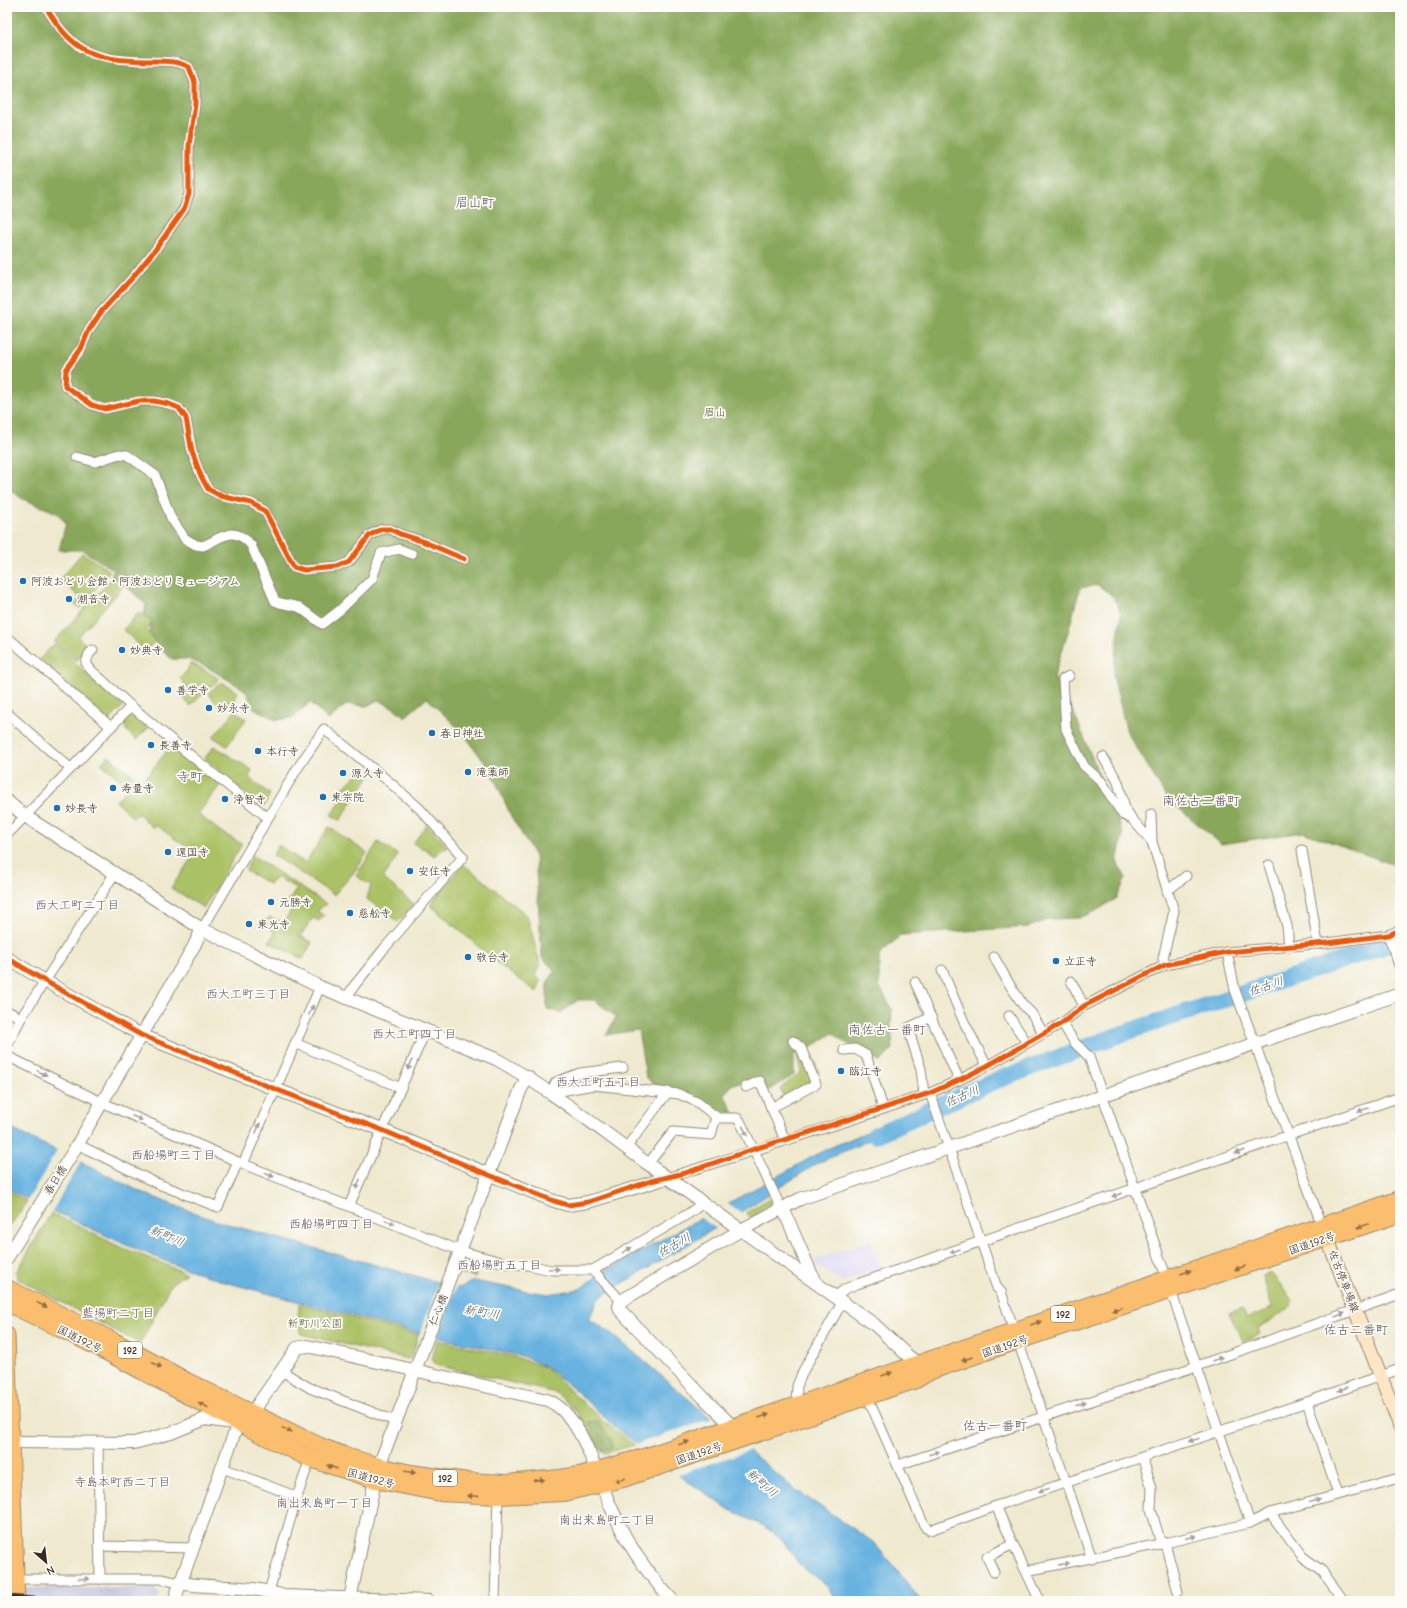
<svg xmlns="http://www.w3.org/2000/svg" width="1407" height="1608" viewBox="0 0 1407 1608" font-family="'Comic Neue','Klee One',sans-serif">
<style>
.built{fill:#dbd6f7}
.industrial{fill:#c1c2dd}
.green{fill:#abc165;stroke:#737642}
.forest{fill:#88a75a;stroke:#62683c}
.water{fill:#68b2e0;stroke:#526e7f}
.pier{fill:#efe9cf}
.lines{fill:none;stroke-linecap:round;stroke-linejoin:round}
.river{stroke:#68b2e0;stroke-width:17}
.minor-casing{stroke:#958a76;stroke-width:11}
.tertiary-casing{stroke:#958a76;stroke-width:14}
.secondary-casing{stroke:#958a76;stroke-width:15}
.primary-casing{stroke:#958a76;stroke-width:17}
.trunk-casing{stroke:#958a76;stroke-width:18}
.minor{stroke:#fff;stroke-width:9}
.tertiary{stroke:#fff;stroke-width:12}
.secondary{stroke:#fde5c5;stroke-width:13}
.primary{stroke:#fbbe6e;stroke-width:15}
.trunk{stroke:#fbbe6e;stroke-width:16}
.rail{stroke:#3b2a1e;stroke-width:3}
.cycleway-casing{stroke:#fdfcf7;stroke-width:8}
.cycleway{stroke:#e8590c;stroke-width:5}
.oneway{fill:#a79f9a}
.oneway2{fill:#916d42}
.poi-dot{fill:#1f6fb2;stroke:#fdfcf7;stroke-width:1.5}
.labels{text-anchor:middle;stroke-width:3.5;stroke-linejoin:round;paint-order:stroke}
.shield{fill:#fdfcf7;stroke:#75695f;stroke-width:1}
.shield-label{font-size:10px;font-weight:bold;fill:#3b2a1e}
.park-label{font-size:11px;fill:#5d5733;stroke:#fdfcf7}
.poi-label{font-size:11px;fill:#3b2a1e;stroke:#fdfcf7;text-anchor:start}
.street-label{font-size:11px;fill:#3b2a1e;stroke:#fdfcf7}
.neighbourhood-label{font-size:12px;fill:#645360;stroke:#fdfcf7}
.water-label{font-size:12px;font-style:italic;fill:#4b5a62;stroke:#fdfcf7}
.quarter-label{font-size:13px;fill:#645360;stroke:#fdfcf7}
</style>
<rect width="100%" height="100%" fill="#fdfcf7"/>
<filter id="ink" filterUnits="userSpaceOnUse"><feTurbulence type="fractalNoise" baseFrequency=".025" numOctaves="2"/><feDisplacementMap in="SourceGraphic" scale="8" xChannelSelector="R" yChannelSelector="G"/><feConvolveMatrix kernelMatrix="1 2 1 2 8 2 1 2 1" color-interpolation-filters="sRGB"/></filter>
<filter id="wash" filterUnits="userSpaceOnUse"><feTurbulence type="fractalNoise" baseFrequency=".012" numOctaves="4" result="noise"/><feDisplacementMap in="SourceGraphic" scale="16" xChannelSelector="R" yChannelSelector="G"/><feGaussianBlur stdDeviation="0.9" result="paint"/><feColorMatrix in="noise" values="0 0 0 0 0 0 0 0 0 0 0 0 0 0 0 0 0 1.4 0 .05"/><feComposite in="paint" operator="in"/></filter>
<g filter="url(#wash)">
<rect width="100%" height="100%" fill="#efe9cf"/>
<path class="built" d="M871,1240l10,29 -40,13 -23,-16 -4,-6z"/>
<path class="industrial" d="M7,1587l22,1h125l6,6 -3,7h-150z"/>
<g class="green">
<path d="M82,553l28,18 -30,37 -6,-4 6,-6 -20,-19z"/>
<path d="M111,579l11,9 -44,49 11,10 -13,14 -22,-19z"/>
<path d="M139,612l13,11 -6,7 11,9 -11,12 -23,-21z"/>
<path d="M54,644l69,62 -14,15 -69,-62z"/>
<path d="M190,663l13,6 16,10 -29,27 -8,-10 6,-7 -8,-11 7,-7z"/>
<path d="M222,682l16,10 -4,8 2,2 -13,9 -15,-18z"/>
<path d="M133,711l16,16 -13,13 -11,-11 1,-1 -4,-5z"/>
<path d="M235,711l11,8 -19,27 -14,-9z"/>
<path d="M171,746l20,14 29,25 -22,29 23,18 21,12 -38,64 -33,-20 24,-35 -38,-27 -5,1 -13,-13 -7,3 -16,-16 13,-14 -28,-24 7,-7 34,26z"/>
<path d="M214,746l38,24 -3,8 21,16 -5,11 -5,1 -55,-48z"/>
<path d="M363,768l8,6 -31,46 -9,-5 15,-21 -4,-5z"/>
<path d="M427,825l20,21 -13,10 -10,-8 -2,1 -9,-6z"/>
<path d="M329,827l38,26 -13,19 -20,23 -61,-40 5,-10 27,18z"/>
<path d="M378,842l20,13 -15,23 31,26 -16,18 -31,-23 4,-14 -15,-9z"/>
<path d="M252,855l74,49 -9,7 7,5 -5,5 -6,-3 -13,18 12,6 -9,17 -34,-17 6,-10 -12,-8 6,-7 15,5 10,-17 -6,-4 9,-12 -20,-12 -8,7 -23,-13z"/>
<path d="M463,864l64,51 13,49 -5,11 6,6 -4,11 -35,-25 -72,-62z"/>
<path d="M809,1049l10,23 -2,7 -12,-29z"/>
<path d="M802,1055l10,23 -5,8 -23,11 -4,-8 21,-17 -4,-16z"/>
<path d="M7,1191l20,10 -20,30z"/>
<path d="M768,1199l4,7 -21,12 -5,-5z"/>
<path d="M51,1213l65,32 70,28 -15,11 -31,60 -122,-65 -2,-6z"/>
<path d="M470,1258l11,2 -6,17 -13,-3 3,-13z"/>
<path d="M1271,1273l22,27 -1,5 -18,14 -16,9 2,6 -17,7 -14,-28 13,-5 5,10 25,-10 -9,-32z"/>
<path d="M300,1304l118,31 -6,22 -4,2 -107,-25 -4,-13z"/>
<path d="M437,1340l75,16 33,11 59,55 31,23 -30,8c-11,-6 -15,-23 -23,-34 -7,-10 -16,-18 -26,-26l-120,-28 -4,-6z"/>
</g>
<g class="forest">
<path d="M7,7h1393v860l-97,-35 -82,12 -54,-46 -40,-66 -14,-56 8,-62 -7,-17 -16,-12 -18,3 -11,41 -15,48 20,36 49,121 -6,28 9,16 -9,20 -21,13 -17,7 -29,1 -21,8 -128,8 -22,20v30l13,25 -1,14 2,25 -13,13 -18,-13 -16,-6 -13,-10 -21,14 -18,8v20l-24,15 -16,-9 -21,3 -9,10 10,19 -15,-2 -69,-30 -4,-4 -8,-47 -32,5 10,-18 -22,-17h-16l-17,13 -14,-4v-26l8,-12 -13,-13 -7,-102 -24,-40 -20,-45 -28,-38 -36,-35 -22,19 -11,-9 -16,-8 -11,6 -20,-2 -19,16 -18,-18 -17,16 -17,2 -22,-12 -9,-18 -40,-24 -18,-7h-15l-13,-11 -10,-15 3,-11 -8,-7 2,-10 -18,-17 -17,-12 3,-6 -32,-20h-23l7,-27 -9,-10 -34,-14 -16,-11z"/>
<path d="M598,1421l14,20v7l-10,2 -6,-8 -8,-20z"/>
</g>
<path class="water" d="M902,1117l-10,13 -74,33 -104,66 -109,65 -8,7 -8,18 22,14 182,155 80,54 23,27 25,32h-85l-8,-14 -28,-22 -18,-25 -18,-14 -34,-16 -50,-34 -68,-51 -12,-13h-2l-23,-22 -30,-24 -23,-10 -105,-23 -192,-51 -55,-19 -46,-19 -117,-55v-62l82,39 56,28 71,27 243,67 15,-7 41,8 33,5 32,-5 23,-17 224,-123z"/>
<g class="pier">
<path d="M58,1149l24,11 -31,53 -24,-12z"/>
<path d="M726,1202l16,11 -25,16 -18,-12z"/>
<path d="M440,1280l17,5 -21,55 -17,-4z"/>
<path d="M713,1418l38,32 -75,25 -33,-24 -6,-7z"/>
</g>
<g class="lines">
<path class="river" d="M875,1135l120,-54 132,-49 273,-91"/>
</g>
</g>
<g filter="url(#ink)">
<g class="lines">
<g class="minor-casing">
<g id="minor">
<path d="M46,7c26,46 50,53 101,54 14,0 29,-1 42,6l6,16v21l-6,42v48l-5,15 -29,41 -22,27 -32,35 -12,18 -8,19 -15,21 -1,16 27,19 13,4 34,-8h15l15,3 10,4 7,10 6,34 9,24 7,13 13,7 30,7 14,8 29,56 10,3 33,-3 12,-5 21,-27 12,-6h8l10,5 22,7 42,18"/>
<path d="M77,457l18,5 24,-8 8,1 28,20 16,43 11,16 2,4 12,7 7,1c20,-9 30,-21 48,-1l24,56 5,2 19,4 23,17 18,-14 32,-31 9,-26 18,-4 13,5"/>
<path d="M7,637l104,90"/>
<path d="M93,650l-4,4 -3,9 5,7 40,36"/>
<path d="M1069,676l-6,3 3,50 18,37 17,15 22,34 9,4 20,23"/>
<path d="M7,713l63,55"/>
<path d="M1103,757l15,25 7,26 5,8"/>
<path d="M1151,814l1,28 22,69 -11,47 2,7"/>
<path d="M7,835l124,-129 43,36 93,75"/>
<path d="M1302,850l16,94"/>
<path d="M1269,865l18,61 2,21"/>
<path d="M1167,891l19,-15"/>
<path d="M202,929l95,-160 27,-40 63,51 32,28 44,49 -80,93 -29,36 -7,11"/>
<path d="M1388,935l12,33"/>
<path d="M1227,952l8,38 87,236"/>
<path d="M994,957l14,25 15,23 9,9 11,19"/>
<path d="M942,970l22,52 23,44"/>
<path d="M1071,981l13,25"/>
<path d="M915,982l44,98"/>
<path d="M7,1011l14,7"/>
<path d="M1009,1016l18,27"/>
<path d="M1062,1023l13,20 14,14 78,222"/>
<path d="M295,1043l106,45"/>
<path d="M7,1046l14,-28 94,-145"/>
<path d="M844,1050l11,-1 11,6 17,53"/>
<path d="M7,1056l94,46 142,62 218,87 44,12 23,2 23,5h42l95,-56 15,-11"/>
<path d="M746,1087l14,-6 25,59"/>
<path d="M550,1093l43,-8 86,9 18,8 21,16h19l3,3 41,87"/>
<path d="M550,1093l6,-11 24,-9 43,-5"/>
<path d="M930,1093l67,195 4,4 13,38"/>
<path d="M924,1094l-3,-25 -13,-41 23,-11"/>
<path d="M771,1108l45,-24 -15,-36 -8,-7"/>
<path d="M77,1144l79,39 62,24 20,-45"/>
<path d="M626,1148l42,-56"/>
<path d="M243,1164l77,-177"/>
<path d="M648,1164l25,-32 38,3 5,-18"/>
<path d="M667,1178l196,-62 67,-23 29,-13 28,-14 75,-43 22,-17 81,-41 62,-13 100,-9 61,-8 12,-5"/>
<path d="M349,1206l77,-176"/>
<path d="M593,1270l28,31"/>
<path d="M1171,1291l79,232"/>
<path d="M836,1296l9,-7 12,-5 543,-187"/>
<path d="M1018,1341l74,218"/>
<path d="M280,1370l30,18 85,33"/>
<path d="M867,1396l56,127 3,5 4,2 66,-24 311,-104 93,-33"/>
<path d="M1307,1402l31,92"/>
<path d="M796,1405l1,-19 6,-15 40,-70"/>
<path d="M98,1443l2,136"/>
<path d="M1142,1457l10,31 -1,21 10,35"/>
<path d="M898,1465l299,-99 203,-72"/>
<path d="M223,1468l74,29"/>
<path d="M996,1506l17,38 27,57"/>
<path d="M1270,1513l32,43 20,15 22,30"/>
<path d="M1165,1543l13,49"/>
<path d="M99,1546l95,2"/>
<path d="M1026,1571l139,-28 85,-20 20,-10 130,-35"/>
<path d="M994,1572l-7,-15 26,-13"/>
<path d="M17,1579h144l19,4"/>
<path d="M269,1591l28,-94 13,-38"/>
<path d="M495,1601l3,-105"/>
</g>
</g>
<g class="tertiary-casing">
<g id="tertiary">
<path d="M7,801l18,15 177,113 118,58 176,72c54,30 102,69 152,105 75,54 152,107 227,161l33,31 15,11"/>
<path d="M7,958l38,23 96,54 134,54 107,41 172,71 14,4 20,-3 79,-24"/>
<path d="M781,1208l4,5 29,67"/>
<path d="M7,1258l66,-106 121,-206 8,-17"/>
<path d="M733,1427l-30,-30 -83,-87 -1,-4 2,-5 120,-71 59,-31 600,-205"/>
<path d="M12,1442l122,1 37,-10 34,-14 28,4"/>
<path d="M379,1466l142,-377 7,-12"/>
<path d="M180,1583c35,6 70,1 103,13l146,5"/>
<path d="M350,1599l25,-119"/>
<path d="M174,1601l64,-178 14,-10 45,-65 10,-2 240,54c35,14 49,74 63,105 5,11 10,22 16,33 13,23 29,44 47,63"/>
</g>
</g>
<g class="secondary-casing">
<path id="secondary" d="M1324,1230l76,196"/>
</g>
<g class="primary-casing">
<path id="primary" d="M7,1335l10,266"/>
</g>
<g class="trunk-casing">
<g id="trunk">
<path d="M7,1288l107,53 73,40 133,65 29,11 30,9 32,7 57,8 38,2 54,-5 20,-3 67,-19 753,-257"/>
<path d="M7,1303l92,45 139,75 72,36 65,21 65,13 58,3 66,-3 59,-14 293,-99 15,-9 87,-30 382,-127"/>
</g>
</g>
<use href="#minor" class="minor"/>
<use href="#tertiary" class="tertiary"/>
<use href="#secondary" class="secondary"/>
<use href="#primary" class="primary"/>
<use href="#trunk" class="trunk"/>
<path class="rail" d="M7,1596l64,5"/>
<g class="cycleway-casing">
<g id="cycleway">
<path d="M46,7c26,46 50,53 101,54 14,0 29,-1 42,6l6,16v21l-6,42v48l-5,15 -29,41 -22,27 -32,35 -12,18 -8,19 -15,21 -1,16 27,19 13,4 34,-8h15l15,3 10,4 7,10 6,34 9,24 7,13 13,7 30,7 14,8 29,56 10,3 33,-3 12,-5 21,-27 12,-6h8l10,5 22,7 42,18"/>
<path d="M7,958l38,23 96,54 134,54 107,41 107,45 65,26 14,4 20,-3 63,-21 34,-8 69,-24 53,-16 123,-40 29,-13 28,-14 75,-43 22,-17 81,-41 62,-13 100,-9 61,-8 12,-5"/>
</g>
</g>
<use href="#cycleway" class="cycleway"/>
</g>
<defs><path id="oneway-solid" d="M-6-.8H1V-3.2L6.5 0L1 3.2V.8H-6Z"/></defs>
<g class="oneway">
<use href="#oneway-solid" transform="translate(311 1010) rotate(-66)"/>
<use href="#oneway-solid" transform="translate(410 1065) rotate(114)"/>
<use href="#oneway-solid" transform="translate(42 1073) rotate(26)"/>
<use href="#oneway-solid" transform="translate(1363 1110) rotate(161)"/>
<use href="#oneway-solid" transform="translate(137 1118) rotate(24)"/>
<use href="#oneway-solid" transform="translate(258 1128) rotate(-67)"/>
<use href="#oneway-solid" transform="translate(745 1131) rotate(64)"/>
<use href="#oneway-solid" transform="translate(1240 1152) rotate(161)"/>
<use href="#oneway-solid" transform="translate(269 1175) rotate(21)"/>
<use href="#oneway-solid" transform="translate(358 1184) rotate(113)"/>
<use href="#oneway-solid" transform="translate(1117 1195) rotate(161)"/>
<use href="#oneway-solid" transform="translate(390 1222) rotate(22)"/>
<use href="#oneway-solid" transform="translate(627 1250) rotate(-31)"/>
<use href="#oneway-solid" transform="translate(955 1251) rotate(161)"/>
<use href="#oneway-solid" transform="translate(554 1269) rotate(2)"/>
<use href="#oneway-solid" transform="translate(1340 1315) rotate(-20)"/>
<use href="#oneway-solid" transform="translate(1217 1359) rotate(-20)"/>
<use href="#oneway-solid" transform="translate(1343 1389) rotate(160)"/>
<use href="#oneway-solid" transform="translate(1081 1404) rotate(-18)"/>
<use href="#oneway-solid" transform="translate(1194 1440) rotate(162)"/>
<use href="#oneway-solid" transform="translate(934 1453) rotate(-19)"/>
<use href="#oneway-solid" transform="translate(1044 1490) rotate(162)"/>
<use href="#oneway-solid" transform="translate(1315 1501) rotate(-15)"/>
<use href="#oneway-solid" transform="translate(1191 1537) rotate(-13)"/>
<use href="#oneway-solid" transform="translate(1064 1564) rotate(-11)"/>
<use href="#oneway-solid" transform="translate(84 1579)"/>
</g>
<g class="oneway2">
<use href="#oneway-solid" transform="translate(1363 1226) rotate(161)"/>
<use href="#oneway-solid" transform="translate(1240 1268) rotate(161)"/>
<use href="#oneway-solid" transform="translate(1186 1272) rotate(-19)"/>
<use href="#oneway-solid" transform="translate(42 1305) rotate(26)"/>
<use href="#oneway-solid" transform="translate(1117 1309) rotate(162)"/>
<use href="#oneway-solid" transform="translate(1036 1323) rotate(-19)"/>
<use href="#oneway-solid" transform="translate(967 1359) rotate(161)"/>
<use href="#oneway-solid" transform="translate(157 1365) rotate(28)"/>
<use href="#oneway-solid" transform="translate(887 1374) rotate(-19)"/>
<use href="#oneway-solid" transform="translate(203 1405) rotate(-152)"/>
<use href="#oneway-solid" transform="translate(764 1416) rotate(-19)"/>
<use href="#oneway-solid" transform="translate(287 1430) rotate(26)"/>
<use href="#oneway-solid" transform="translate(684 1443) rotate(-18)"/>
<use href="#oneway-solid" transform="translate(332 1467) rotate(-160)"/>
<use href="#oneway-solid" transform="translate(410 1472) rotate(10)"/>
<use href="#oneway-solid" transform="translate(539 1480) rotate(-5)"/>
<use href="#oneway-solid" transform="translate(620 1480) rotate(164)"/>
<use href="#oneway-solid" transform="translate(473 1496) rotate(-177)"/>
</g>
</g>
<g class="poi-dot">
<circle cx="23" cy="581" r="4"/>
<circle cx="69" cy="599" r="4"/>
<circle cx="122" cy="650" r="4"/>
<circle cx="168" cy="690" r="4"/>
<circle cx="209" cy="708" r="4"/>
<circle cx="432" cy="733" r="4"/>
<circle cx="151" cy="745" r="4"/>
<circle cx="258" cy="751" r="4"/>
<circle cx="468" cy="772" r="4"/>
<circle cx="343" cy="773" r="4"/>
<circle cx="113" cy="788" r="4"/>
<circle cx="323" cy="797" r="4"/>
<circle cx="225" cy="799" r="4"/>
<circle cx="57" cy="808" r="4"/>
<circle cx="168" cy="852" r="4"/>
<circle cx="410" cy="871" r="4"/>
<circle cx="271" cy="902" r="4"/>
<circle cx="350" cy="913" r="4"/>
<circle cx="249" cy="924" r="4"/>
<circle cx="468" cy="957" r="4"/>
<circle cx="1056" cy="961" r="4"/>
<circle cx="841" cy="1071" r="4"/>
</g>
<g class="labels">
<g class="shield">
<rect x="1051" y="1306" width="24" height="16" rx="3"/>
<rect x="118" y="1342" width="24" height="16" rx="3"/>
<rect x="433" y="1470" width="24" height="16" rx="3"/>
</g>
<g class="shield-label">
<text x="1063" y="1318">192</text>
<text x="130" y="1354">192</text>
<text x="445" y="1482">192</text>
</g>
<g class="park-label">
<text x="715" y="416">眉山</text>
<text x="315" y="1327">新町川公園</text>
</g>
<g class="poi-label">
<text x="31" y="585">阿波おどり会館・阿波おどりミュージアム</text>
<text x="77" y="603">潮音寺</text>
<text x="130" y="654">妙典寺</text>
<text x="176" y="694">善学寺</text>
<text x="217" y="712">妙永寺</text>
<text x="440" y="737">春日神社</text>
<text x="159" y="749">長善寺</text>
<text x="266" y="755">本行寺</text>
<text x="476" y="776">滝薬師</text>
<text x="351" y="777">源久寺</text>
<text x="121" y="792">寿量寺</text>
<text x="331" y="801">東宗院</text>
<text x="233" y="803">浄智寺</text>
<text x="65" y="812">妙長寺</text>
<text x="176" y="856">還国寺</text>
<text x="418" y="875">安住寺</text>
<text x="279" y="906">元勝寺</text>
<text x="358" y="917">慈舩寺</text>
<text x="257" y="928">東光寺</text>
<text x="476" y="961">敬台寺</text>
<text x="1064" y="965">立正寺</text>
<text x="849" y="1075">臨江寺</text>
</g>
<g class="street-label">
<text transform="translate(55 1180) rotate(-58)" y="4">春日橋</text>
<text transform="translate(1312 1243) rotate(-19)" y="4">国道192号</text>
<text transform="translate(1344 1281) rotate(69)" y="4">佐古停車場線</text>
<text transform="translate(438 1310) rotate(-69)" y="4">仁心橋</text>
<text transform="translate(80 1339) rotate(26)" y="4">国道192号</text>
<text transform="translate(1005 1346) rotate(-19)" y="4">国道192号</text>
<text transform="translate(699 1453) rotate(-19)" y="4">国道192号</text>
<text transform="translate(371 1478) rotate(15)" y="4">国道192号</text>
</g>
<g class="neighbourhood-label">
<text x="77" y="909">西大工町二丁目</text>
<text x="248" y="998">西大工町三丁目</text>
<text x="414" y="1038">西大工町四丁目</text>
<text x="598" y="1086">西大工町五丁目</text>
<text x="173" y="1159">西船場町三丁目</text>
<text x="331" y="1228">西船場町四丁目</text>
<text x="499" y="1269">西船場町五丁目</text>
<text x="118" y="1317">藍場町二丁目</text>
<text x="122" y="1486">寺島本町西二丁目</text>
<text x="324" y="1507">南出来島町一丁目</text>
<text x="607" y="1524">南出来島町二丁目</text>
</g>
<g class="water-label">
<text transform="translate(1266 986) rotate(-19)" y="4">佐古川</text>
<text transform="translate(962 1096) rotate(-24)" y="4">佐古川</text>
<text transform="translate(167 1236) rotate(23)" y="4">新町川</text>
<text transform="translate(674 1245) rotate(-30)" y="4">佐古川</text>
<text transform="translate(482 1312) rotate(9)" y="4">新町川</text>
<text transform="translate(762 1483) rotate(40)" y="4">新町川</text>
</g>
<g class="quarter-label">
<text x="475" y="207">眉山町</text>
<text x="190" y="781">寺町</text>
<text x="1201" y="805">南佐古二番町</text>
<text x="887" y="1034">南佐古一番町</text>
<text x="1356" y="1334">佐古二番町</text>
<text x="995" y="1430">佐古一番町</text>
</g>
</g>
<rect width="1407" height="1608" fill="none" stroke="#fdfcf7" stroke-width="24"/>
<g transform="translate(46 1562) rotate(152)" stroke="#fdfcf7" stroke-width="3" paint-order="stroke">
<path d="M0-3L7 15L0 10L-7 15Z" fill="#3b2a1e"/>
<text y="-6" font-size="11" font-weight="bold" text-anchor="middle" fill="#3b2a1e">N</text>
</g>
</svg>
